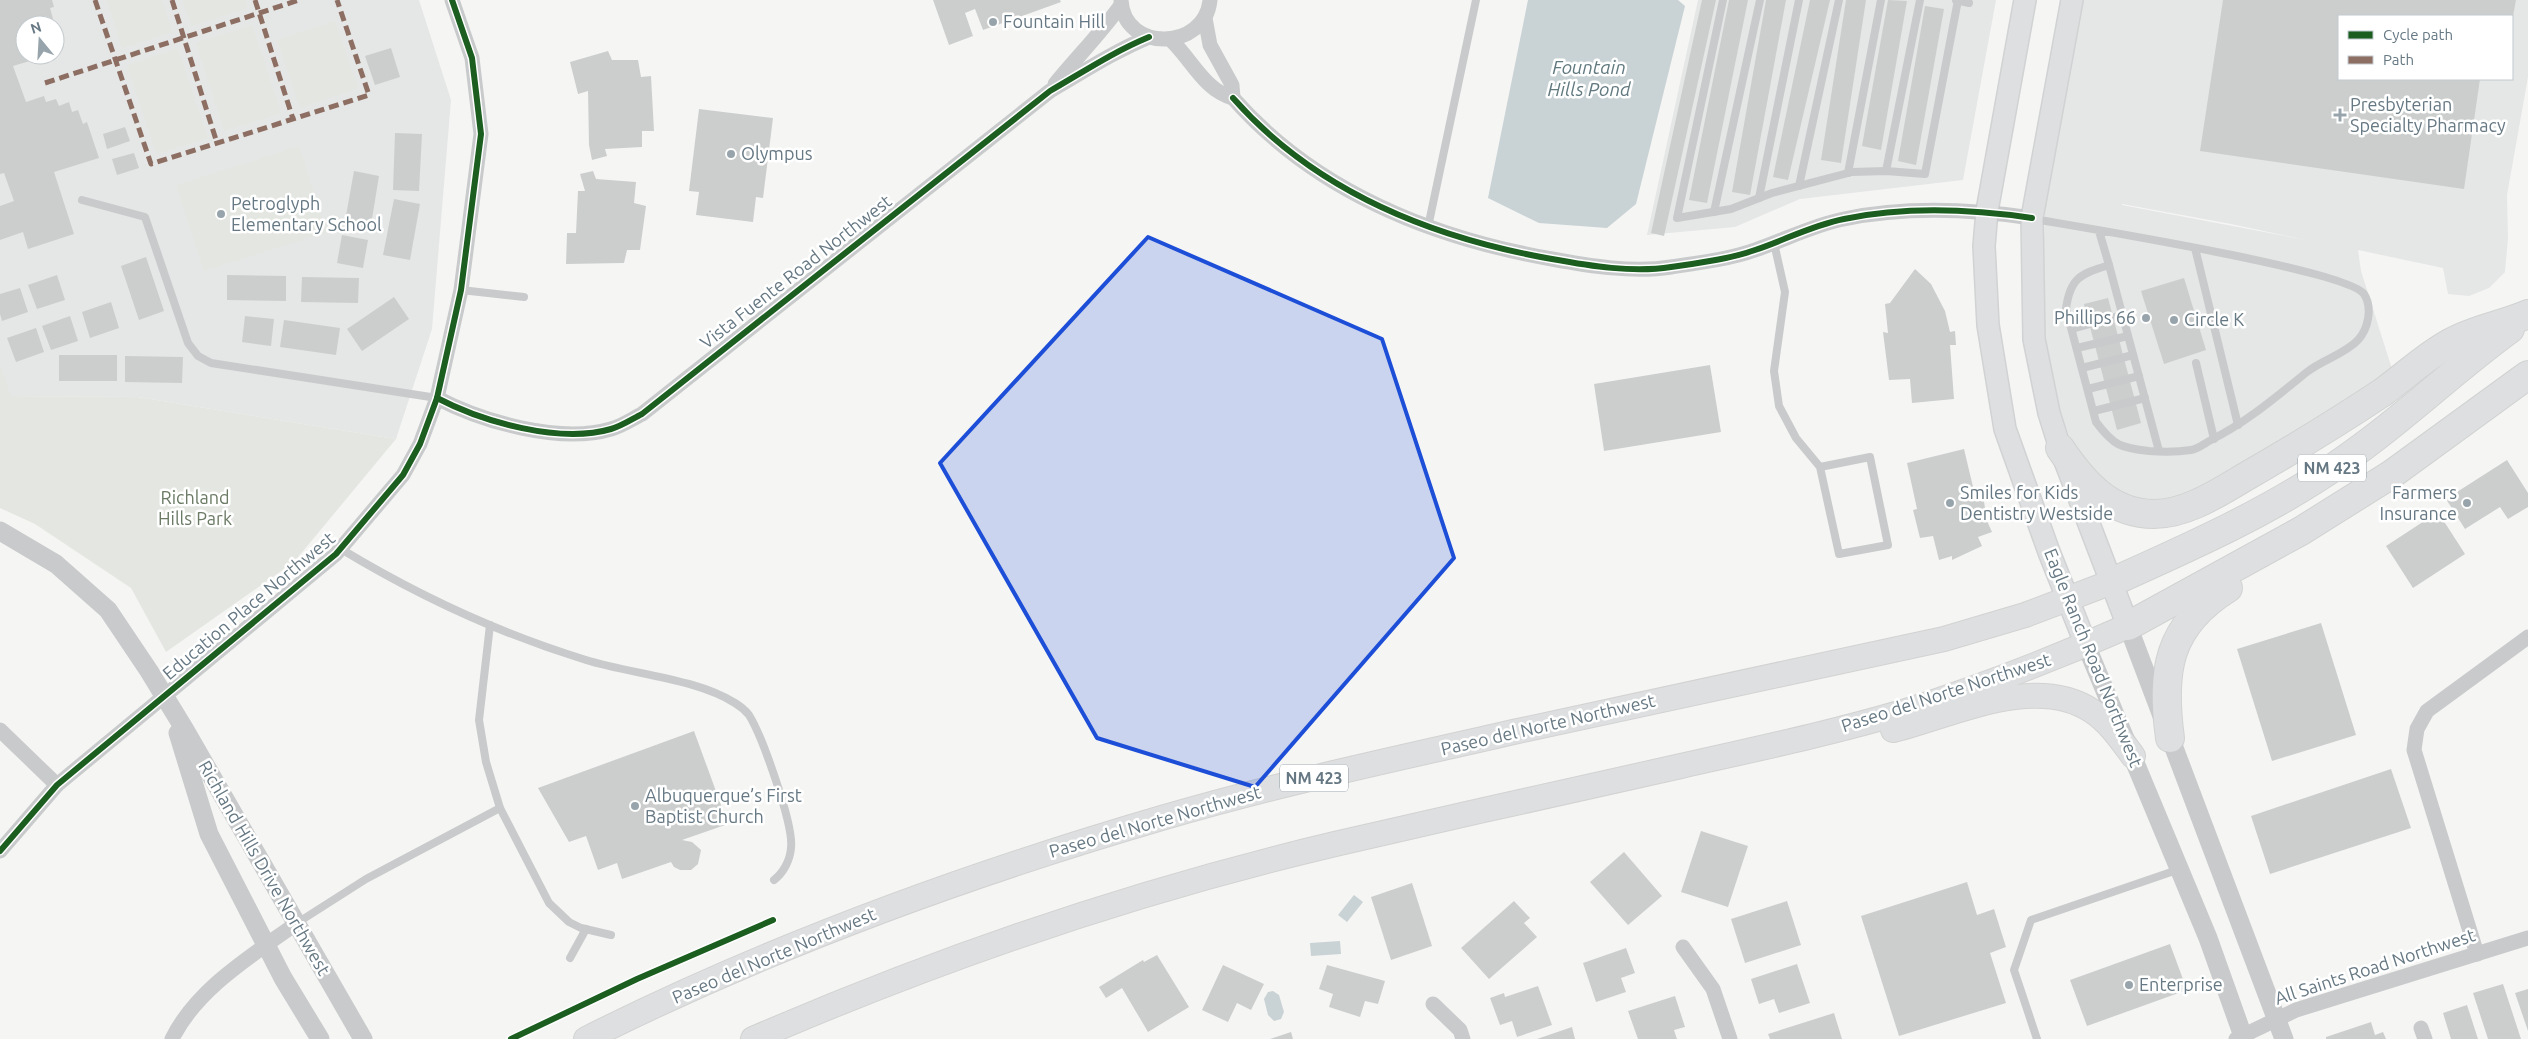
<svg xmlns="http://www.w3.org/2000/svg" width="2528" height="1039" viewBox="0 0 2528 1039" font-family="Ubuntu,sans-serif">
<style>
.built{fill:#e5e6e6;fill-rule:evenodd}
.green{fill:#e4e7e1}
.water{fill:#c9d2d4}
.building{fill:#cccece}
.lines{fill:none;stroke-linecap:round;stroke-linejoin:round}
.secondary-casing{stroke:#d1d2d3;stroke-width:24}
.primary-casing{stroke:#d2d2d2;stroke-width:26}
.motorway-casing{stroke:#d1d2d2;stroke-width:30}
.service{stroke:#c9cacb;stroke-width:8}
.minor{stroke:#c9cacb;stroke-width:15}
.tertiary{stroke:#c9cacb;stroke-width:19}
.secondary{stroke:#dedfe0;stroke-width:21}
.primary{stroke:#dedfe0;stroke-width:24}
.motorway{stroke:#dedfe0;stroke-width:28}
.quiet{stroke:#8d6e63;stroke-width:5;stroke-dasharray:10 5;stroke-linecap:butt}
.cycleway-casing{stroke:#fff;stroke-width:9}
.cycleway{stroke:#1b5e20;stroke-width:6}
.marked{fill:#1d4ed8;fill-opacity:0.2;stroke:#1d4ed8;stroke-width:4;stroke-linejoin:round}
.poi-dot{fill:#98a4ab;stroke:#fff;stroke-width:2}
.labels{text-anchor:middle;stroke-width:5;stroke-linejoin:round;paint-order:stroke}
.shield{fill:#fff;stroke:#94a0a8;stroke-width:1}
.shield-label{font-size:16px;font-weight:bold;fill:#667883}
.poi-label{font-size:18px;fill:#667883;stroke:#fff;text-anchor:start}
.street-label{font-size:18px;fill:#667883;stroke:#fff}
.park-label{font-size:18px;fill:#6a7a64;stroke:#fff}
.water-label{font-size:19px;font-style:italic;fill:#61797f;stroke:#fff}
</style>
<rect width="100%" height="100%" fill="#f5f5f4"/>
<g class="built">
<path d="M0,0h419l32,100 -19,229 -36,110 -258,-42 -138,-1zM25,25h30v30h-30z"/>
<path d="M1698,0h298l-33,180 -163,19 -65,28 -88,8z"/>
<path d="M2082,0h446v77l-21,118 1,43 -3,34 -16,16 -20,8 -21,-2 -5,-26 -85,-18 3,21 31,98 -98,67 -94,54 -31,12 -48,-2 -47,-50 -14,-39 -15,-65 -4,-36 5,-120zM2339,16h173v63h-173zM2122,204l109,20 75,16 -184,-35z"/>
</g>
<g class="green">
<path d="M107,0h55l10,32 -50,16z"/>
<path d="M183,0h63l2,8 -56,18z"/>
<path d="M335,21l23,67 -58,20 -23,-68z"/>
<path d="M252,25l29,88 -57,18 -28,-88z"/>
<path d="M178,48l30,90 -51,16 -30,-89z"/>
<path d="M299,146l28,86 -123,39 -28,-86z"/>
<path d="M0,364l11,32 127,1 258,42 -102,123 -128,90 -35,-64 -96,-64 -35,-16z"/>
</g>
<g class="water">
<path d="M1528,0h150l7,6 -49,198 -29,24 -68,-5 -51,-25z"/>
<path d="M1354,895l9,7 -16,20 -9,-7z"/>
<path d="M1340,941l1,13 -30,2 -1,-13z"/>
<path d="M1273,991l6,4 5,17 -3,7 -7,2 -6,-6 -4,-16 4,-7z"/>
</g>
<g class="building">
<path d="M0,0h52l2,7 -4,1 3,11 -8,3 1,3h-21v30h6l2,5 -20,6 13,36 18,-6 2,6 10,-3 3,7 10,-4 3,10 6,-2 5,14 4,-2 12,36 -45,14 20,62 -46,15 -5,-17 -23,8v-34l14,-5 -10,-28 -4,1z"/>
<path d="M933,0h127l1,2 -78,28 -8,-21 -10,4 8,23 -24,9z"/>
<path d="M1702,0h14l-52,236 -13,-3z"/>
<path d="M1729,0h19l-41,203 -18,-3z"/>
<path d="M1766,0h20l-36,195 -18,-3z"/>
<path d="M1810,0h20l-42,180 -15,-3z"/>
<path d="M1846,0h20l-25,163 -20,-3z"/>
<path d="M1888,0l19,1 -26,149 -19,-4z"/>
<path d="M2223,0h293l-3,16h-174v63h141l-16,110 -264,-38z"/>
<path d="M1925,6l19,3 -28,156 -18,-4z"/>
<path d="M391,48l9,29 -25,8 -10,-29z"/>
<path d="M608,51l4,9h26l3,17 10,-1 3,55h-12v16l-37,2 2,7 -15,4 -3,-15 -1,-54 -10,3 -8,-32z"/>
<path d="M699,109l74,9 -10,80 -7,-1 -3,25 -57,-7 3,-23 -10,-1z"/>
<path d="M125,127l5,14 -23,8 -4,-15z"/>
<path d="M395,133l27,1 -3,57 -26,-1z"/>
<path d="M134,153l5,15 -22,7 -5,-16z"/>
<path d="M354,171l25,5 -9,55 -26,-4z"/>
<path d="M593,171l3,8 40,3 -2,21 12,3 -6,44h-13l-3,13 -58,1 1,-31h9l2,-42h7l-5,-17z"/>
<path d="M394,199l26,5 -10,56 -27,-5z"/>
<path d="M342,235l26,5 -5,28 -26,-5z"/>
<path d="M146,257l18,54 -25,9 -18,-54z"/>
<path d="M1915,269l16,15 14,27 5,21 5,-1 1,14h-6l4,54 -42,4 -2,-24 -21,1 -6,-48 5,1 -3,-29 5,-1z"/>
<path d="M57,275l8,25 -28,9 -9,-24z"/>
<path d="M227,275l59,1v25l-59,-1z"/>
<path d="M302,277l57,1 -1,25 -57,-1z"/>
<path d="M2184,278l22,72 -42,14 -23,-73z"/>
<path d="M20,288l8,24 -26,9 -2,-7v-20z"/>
<path d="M394,297l15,22 -47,32 -15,-22z"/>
<path d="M2108,298l33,125 -24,7 -33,-126z"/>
<path d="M111,302l8,26 -29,10 -8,-26z"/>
<path d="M70,316l8,25 -27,9 -9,-24z"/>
<path d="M245,316l29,3 -3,27 -29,-4z"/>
<path d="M284,320l56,8 -4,27 -56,-8z"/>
<path d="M36,328l8,24 -28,10 -9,-24z"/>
<rect x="59" y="355" width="58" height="26"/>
<path d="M125,356l58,1 -1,26 -57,-1z"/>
<path d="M1710,365l11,67 -117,19 -10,-67z"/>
<path d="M1964,449l10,42 3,5 6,-1 4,26 5,11 -14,5 4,9 -30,14v-4l-13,4 -6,-24 -13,2 -7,-28 4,-1 -10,-46z"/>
<path d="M2507,460l21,33v14l-20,12 -8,-12 -35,22 -19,-30z"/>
<path d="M2438,512l27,42 -52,34 -27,-42z"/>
<path d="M2321,623l35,112 -84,26 -35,-112z"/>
<path d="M694,731l34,93 -46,16 10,2 9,8 -3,14 -7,6h-11l-6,-3 -3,-5 -49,17 -5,-16 -19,7 -12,-34 -17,6 -31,-54z"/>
<path d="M2391,769l20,59 -141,46 -19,-58z"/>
<path d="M1701,831l47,15 -20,61 -47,-15z"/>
<path d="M1624,852l38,44 -34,29 -38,-43z"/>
<path d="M1967,882l10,33 17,-6 12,38 -16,6 16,50 -107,33 -38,-120z"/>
<path d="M1412,883l20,63 -41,14 -20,-63z"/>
<path d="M1514,901l16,17 -6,5 13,14 -48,42 -28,-31z"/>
<path d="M1787,901l14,44 -56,18 -14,-44z"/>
<path d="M2170,944l17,46 -100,36 -17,-46z"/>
<path d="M1626,948l9,25 -14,5 5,14 -30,10 -13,-39z"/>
<path d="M1157,955l32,52 -41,25 -26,-44 -16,10 -7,-11 44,-27 1,2z"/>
<path d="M1797,964l13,39 -31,10 -5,-14 -15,5 -8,-25z"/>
<path d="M1223,965l41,19 -13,26 -14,-7 -9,19 -26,-12z"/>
<path d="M1327,965l58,16 -7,23 -13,-3 -5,16 -31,-10 4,-13 -14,-5z"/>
<path d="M2503,984l18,55h-33l-15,-46z"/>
<path d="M1538,986l14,39 -35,12 -5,-16 -12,4 -10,-27 14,-5 1,4z"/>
<path d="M2528,989v42l-13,-38z"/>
<path d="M1675,996l10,31 -11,3 3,9h-39l-10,-28z"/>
<path d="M2467,1005l11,34h-27l-8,-26z"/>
<path d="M1834,1013l8,26h-72l-2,-5z"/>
<path d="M2371,1022l4,13 8,-3 3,7h-60v-2z"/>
<path d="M1572,1027l3,12h-38z"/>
<path d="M1291,1032l2,7h-23z"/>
</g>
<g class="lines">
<g class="secondary-casing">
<g id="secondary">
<path d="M2025,0l-38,211 -3,35 4,79 17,104 44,123 37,93"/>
<path d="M2072,0l-40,218 2,121 15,74 11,35 68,178"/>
</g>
</g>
<g class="primary-casing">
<g id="primary">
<path d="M1893,730c58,-14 142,-57 199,-19 17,11 29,29 41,45"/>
<path d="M586,1039c185,-93 380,-164 579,-222 116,-34 235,-59 353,-86 142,-31 284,-62 426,-92l81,-24 87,-33"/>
<path d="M753,1039c187,-81 383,-148 582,-195 115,-27 231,-52 346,-78 75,-17 151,-33 225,-55 75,-24 150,-53 222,-85"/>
</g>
</g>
<g class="motorway-casing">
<g id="motorway">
<path d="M2060,448c23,34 50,66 94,66 32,0 64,-21 91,-37 47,-27 93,-55 138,-85 22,-16 43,-36 67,-49 24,-14 53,-18 78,-29"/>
<path d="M2112,582c78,-35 155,-69 225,-117 61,-41 114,-93 173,-136"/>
<path d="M2128,626l173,-95 91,-57 136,-99"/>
<path d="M2170,738c-9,-66 -3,-112 58,-150"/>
</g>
</g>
<g class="service">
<path d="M1723,0l-46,218 54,-9 41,-16 80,-21 34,-1 39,3 33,-174"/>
<path d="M1956,0l13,3"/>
<path d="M1886,171l34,-171"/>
<path d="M1848,173l33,-173"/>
<path d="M1799,186l40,-186"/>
<path d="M1759,198l40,-198"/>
<path d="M82,200l63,17 43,126 10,13 13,7 226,35"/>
<path d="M1714,212l46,-212"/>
<path d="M2034,219c45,8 313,51 330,75 9,14 4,35 -6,46 -13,14 -36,20 -51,32 -31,25 -60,50 -96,68 -6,3 -13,9 -20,10 -13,2 -29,2 -42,1 -28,-3 -35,-5 -53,-29l-30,-113c4,-32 15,-35 43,-44l-10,-34"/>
<path d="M1428,227l48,-227"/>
<path d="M1774,243l11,49 -11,79 5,35 17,32 24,29 19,87 49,-9 -18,-88 -50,10"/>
<path d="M2195,248l43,177"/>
<path d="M2109,265l50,186"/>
<path d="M461,290l63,7"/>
<path d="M2072,329l50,-14"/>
<path d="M2077,348l51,-12"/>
<path d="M2196,363l18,76"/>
<path d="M2082,368l51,-13"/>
<path d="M2088,389l51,-13"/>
<path d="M2094,411l51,-13"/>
<path d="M341,549c76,46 160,85 245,111 45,14 109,18 149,43 5,3 10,7 14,12 13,21 45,110 42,133 -1,13 -8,25 -17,32"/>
<path d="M490,625l-11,95 7,42 14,46 49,95 20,19 12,6 30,7"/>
<path d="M297,923l69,-44 134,-71"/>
<path d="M570,958l16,-29"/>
<path d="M2037,1039l-23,-69 17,-50 149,-51"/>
</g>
<g class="minor">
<path d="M1121,0c3,53 84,51 89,0"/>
<path d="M1171,40c21,20 33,50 62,58l-1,-13 -22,-40 -5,-27"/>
<path d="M1055,84c22,-27 46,-51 66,-79"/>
<path d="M1233,98c82,93 200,140 319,161 38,7 81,14 119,8 27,-4 59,-8 84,-17 30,-10 58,-25 89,-31 62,-13 127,-10 188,-1"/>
<path d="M437,398c46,24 123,46 174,31 11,-3 21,-10 31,-15l408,-323c33,-19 63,-39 99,-54"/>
<path d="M0,730l57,55"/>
<path d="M0,851l57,-66 279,-231 67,-79 17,-31 17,-46 24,-108 20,-156 -9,-76 -20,-58"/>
<path d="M1683,947l30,42 17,50"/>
<path d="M2477,954l-63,-204 3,-21 10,-18 101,-74"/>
<path d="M1433,1004l27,26 3,9"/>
<path d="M2421,1028l4,11"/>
<path d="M172,1039c25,-51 81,-84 125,-116"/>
<path d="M2236,1039l60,-29 232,-72"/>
</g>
<g class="tertiary">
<path d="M0,531l56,33 52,46 41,61 36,59 178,309"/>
<path d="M2128,626l156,413"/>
<path d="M2086,645l122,293 36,101"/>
<path d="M178,733l31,101 74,144 37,61"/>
</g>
<use href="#secondary" class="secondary"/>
<use href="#primary" class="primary"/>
<use href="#motorway" class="motorway"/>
<g class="quiet">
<path d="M95,0l56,164 218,-69 -32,-95"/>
<path d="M172,0l45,143"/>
<path d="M255,0l38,119"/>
<path d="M45,83l254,-83"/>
</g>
<g class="cycleway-casing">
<g id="cycleway">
<path d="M1233,98c82,93 200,140 319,161 38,7 81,14 119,8 27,-4 59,-8 84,-17 30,-10 58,-25 89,-31 62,-13 127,-10 188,-1"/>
<path d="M437,398c46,24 123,46 174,31 11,-3 21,-10 31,-15l408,-323c33,-19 63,-39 99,-54"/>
<path d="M0,851l57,-66 279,-231 67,-79 17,-31 17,-46 24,-108 20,-156 -9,-76 -20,-58"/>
<path d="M511,1039l126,-60 136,-59"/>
</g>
</g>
<use href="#cycleway" class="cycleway"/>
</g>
<path class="marked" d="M1148,237l234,102 72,219 -199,229 -158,-49 -157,-275z"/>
<g class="poi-dot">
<circle cx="993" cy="22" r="5"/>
<path d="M2337.5 107.5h5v5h5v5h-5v5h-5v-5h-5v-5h5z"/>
<circle cx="731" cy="154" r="5"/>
<circle cx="221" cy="214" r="5"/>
<circle cx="2146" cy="318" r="5"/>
<circle cx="2174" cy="320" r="5"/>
<circle cx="1950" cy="503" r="5"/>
<circle cx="2467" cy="503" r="5"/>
<circle cx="635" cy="806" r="5"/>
<circle cx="2129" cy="985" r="5"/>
</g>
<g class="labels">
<g class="shield">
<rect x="2298" y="454.5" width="68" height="27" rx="4"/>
<rect x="1280" y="764.5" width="68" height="27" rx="4"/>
</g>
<g class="shield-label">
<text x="2332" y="474">NM 423</text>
<text x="1314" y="784">NM 423</text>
</g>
<g class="poi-label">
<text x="1003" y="28">Fountain Hill</text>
<text x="2350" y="111">Presbyterian<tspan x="2350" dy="21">Specialty Pharmacy</tspan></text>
<text x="741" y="160">Olympus</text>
<text x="231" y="210">Petroglyph<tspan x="231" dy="21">Elementary School</tspan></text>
<text x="2136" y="324" text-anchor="end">Phillips 66</text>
<text x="2184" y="326">Circle K</text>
<text x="1960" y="499">Smiles for Kids<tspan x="1960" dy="21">Dentistry Westside</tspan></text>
<text x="2457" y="499" text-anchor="end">Farmers<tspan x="2457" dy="21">Insurance</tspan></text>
<text x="645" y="802">Albuquerque’s First<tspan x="645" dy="21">Baptist Church</tspan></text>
<text x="2139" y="991">Enterprise</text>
</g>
<g class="street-label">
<text transform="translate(796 272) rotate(-38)" y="6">Vista Fuente Road Northwest</text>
<text transform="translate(249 606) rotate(-40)" y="6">Education Place Northwest</text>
<text transform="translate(2093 658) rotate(68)" y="6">Eagle Ranch Road Northwest</text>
<text transform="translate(1946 693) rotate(-18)" y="6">Paseo del Norte Northwest</text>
<text transform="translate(1548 725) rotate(-13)" y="6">Paseo del Norte Northwest</text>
<text transform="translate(1155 822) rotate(-16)" y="6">Paseo del Norte Northwest</text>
<text transform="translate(264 868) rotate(60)" y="6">Richland Hills Drive Northwest</text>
<text transform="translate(774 956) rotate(-23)" y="6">Paseo del Norte Northwest</text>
<text transform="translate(2375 967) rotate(-18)" y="6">All Saints Road Northwest</text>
</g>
<g class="park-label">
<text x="195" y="504">Richland<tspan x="195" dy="21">Hills Park</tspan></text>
</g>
<g class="water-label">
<text x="1589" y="74">Fountain<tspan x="1589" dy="22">Hills Pond</tspan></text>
</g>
</g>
<rect x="2338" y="15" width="175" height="65" fill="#ffffff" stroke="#c2c9cd"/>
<rect x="2348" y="31" width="25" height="8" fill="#1b5e20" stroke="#c2c9cd"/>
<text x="2383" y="40" font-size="15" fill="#667883">Cycle path</text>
<rect x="2348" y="56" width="25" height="8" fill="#8d6e63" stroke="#c2c9cd"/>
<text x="2383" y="65" font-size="15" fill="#667883">Path</text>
<g transform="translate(40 40) rotate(342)"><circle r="24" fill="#ffffff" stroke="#c2c9cd"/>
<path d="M0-4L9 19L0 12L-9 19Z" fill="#98a4ab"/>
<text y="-8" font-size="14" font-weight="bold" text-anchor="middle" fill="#667883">N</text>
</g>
</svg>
